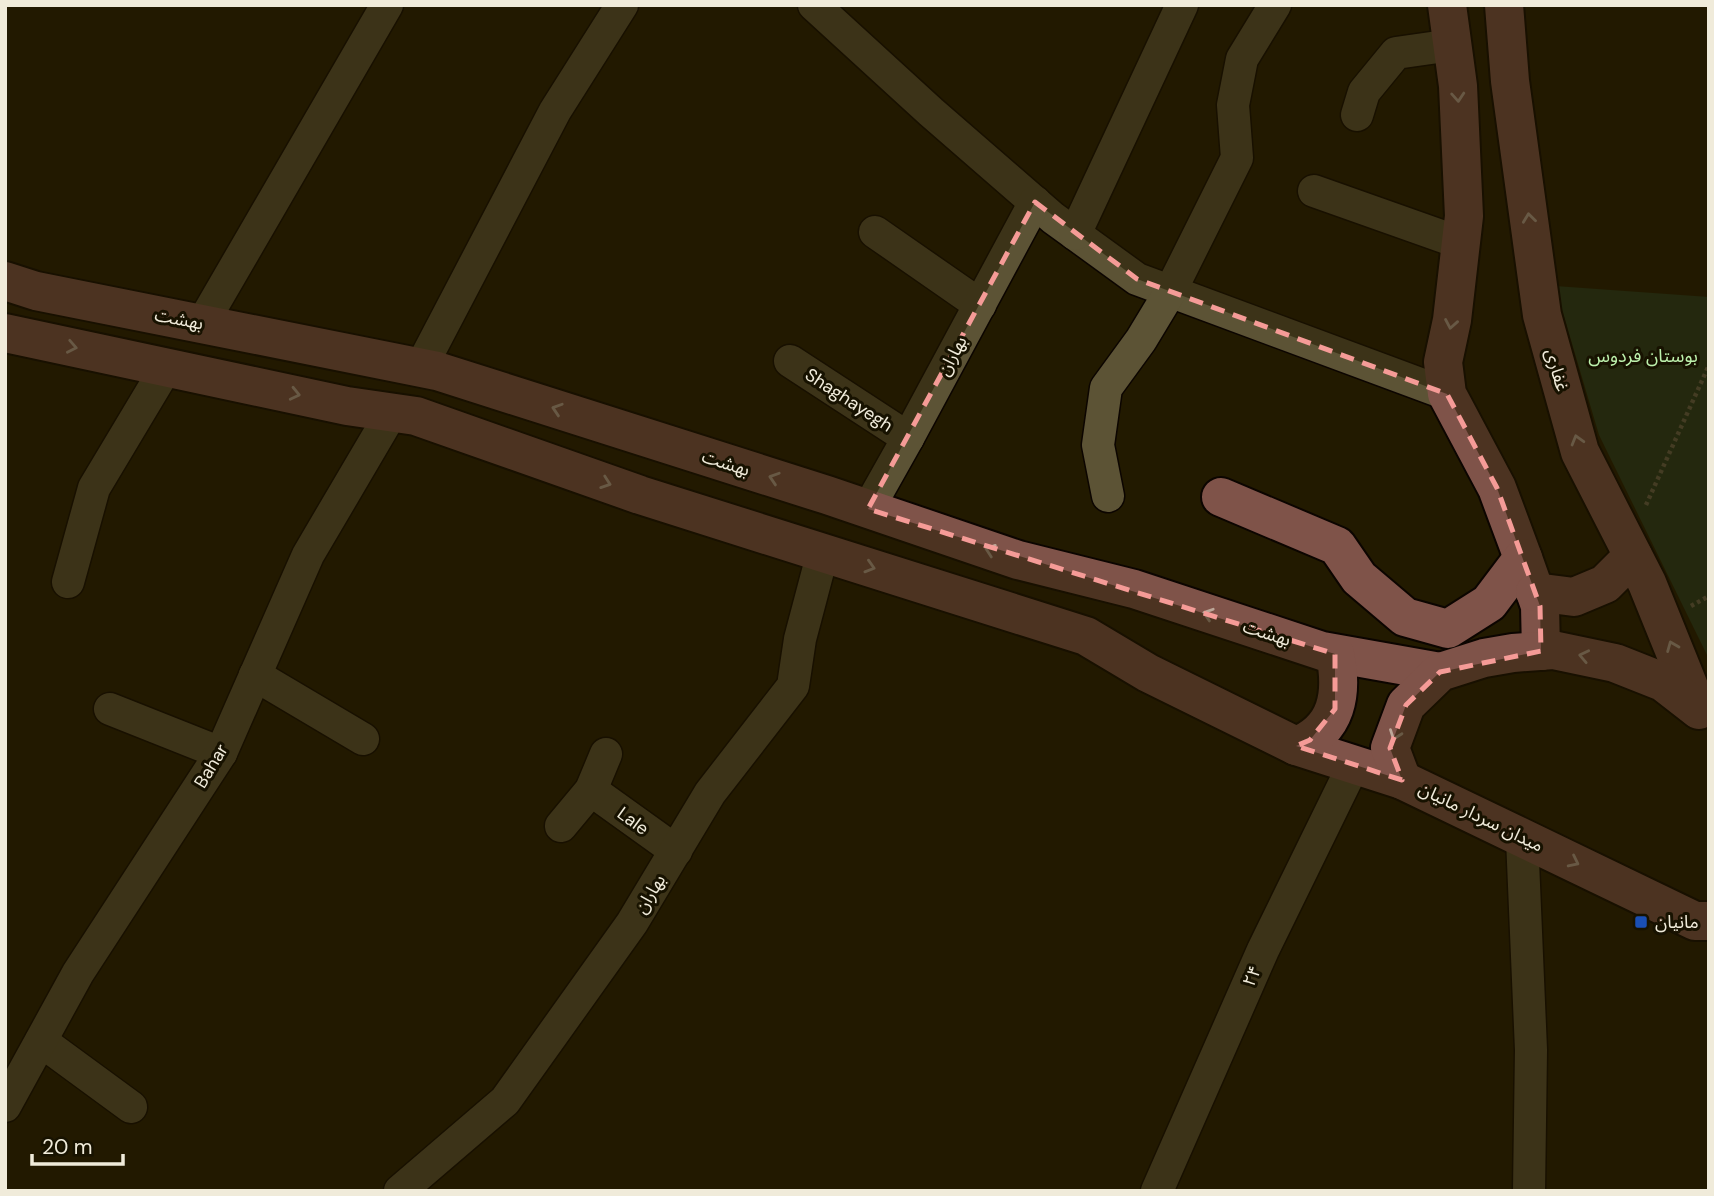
<svg xmlns="http://www.w3.org/2000/svg" width="1714" height="1196" viewBox="0 0 1714 1196" font-family="'DM Sans','Noto Sans Arabic',sans-serif">
<style>
.green{fill:#263b1f}
.lines{fill:none;stroke-linecap:round;stroke-linejoin:round}
.street-casing{stroke:#0c0500;stroke-width:35}
.secondary-casing{stroke:#0c0500;stroke-width:42}
.path{stroke:#6d664f;stroke-width:4.5;stroke-dasharray:3.5 3.5;stroke-linecap:butt}
.street{stroke:#5c5335;stroke-width:32}
.secondary{stroke:#7f5349;stroke-width:38}
.oneway{stroke:#bda799}
.marked{fill:none;stroke:#f59b97;stroke-width:5;stroke-dasharray:14 9;stroke-linejoin:round}
.transit-dot{fill:#1a4fb4;stroke:#171200;stroke-width:2.5}
.labels{text-anchor:middle;stroke-width:6;stroke-linejoin:round;paint-order:stroke}
.street-label{font-size:18px;fill:#f0ebda;stroke:#171200}
.park-label{font-size:18px;fill:#bdf1ac;stroke:#171200}
.poi-label{font-size:18px;fill:#f0ebda;stroke:#171200;text-anchor:start}
</style>
<rect width="100%" height="100%" fill="#221a00"/>
<path class="green" d="M1555,286l154,11v362l-110,-224z"/>
<g class="lines">
<g class="street-casing">
<g id="street">
<path d="M814,5l117,107 122,106 84,61 310,115"/>
<path d="M1357,115l7,-23 32,-39 56,-8"/>
<path d="M1314,191l147,52"/>
<path d="M875,232l105,73"/>
<path d="M1075,234l107,-229"/>
<path d="M202,324l185,-319"/>
<path d="M790,361l118,77"/>
<path d="M421,367l134,-256 67,-106"/>
<path d="M1108,496l-10,-51 8,-57 35,-48 29,-48 67,-134 -4,-53 9,-46 33,-54"/>
<path d="M868,509l40,-71 127,-236"/>
<path d="M68,582l26,-94 73,-122"/>
<path d="M255,675l108,64"/>
<path d="M110,709l111,44"/>
<path d="M591,790l85,61"/>
<path d="M561,826l30,-36 15,-36"/>
<path d="M1522,838l9,212 -2,141"/>
<path d="M41,1041l90,66"/>
<path d="M5,1106l73,-133 143,-220 87,-198 84,-143"/>
<path d="M400,1191l105,-90 127,-178 78,-130 83,-107 7,-47 23,-87"/>
<path d="M1157,1191l106,-241 91,-186"/>
</g>
</g>
<g class="secondary-casing">
<g id="secondary">
<path d="M1447,5l11,81 6,130 -12,104 -9,42 4,32 50,94 26,70 17,48 1,45"/>
<path d="M1504,5l6,76 32,234 38,137 67,131 51,126"/>
<path d="M5,281l31,10 401,80 390,124 191,65 116,29 188,62 118,21"/>
<path d="M5,333l342,73 69,10 224,79 446,141 62,37 148,73 106,34 293,141h14"/>
<path d="M1221,497l116,49 22,32 46,39 43,12 41,-26 34,-45"/>
<path d="M1535,592l39,5 31,-13 28,-28"/>
<path d="M1296,746c42,-16 47,-53 39,-92"/>
<path d="M1402,780l-12,-32 16,-43 34,-33 44,-14 29,-5 40,-3 62,13 48,19 36,28"/>
</g>
</g>
<g class="path">
<path d="M1646,505l63,-140"/>
<path d="M1691,606l18,-10"/>
</g>
<use href="#street" class="street"/>
<use href="#secondary" class="secondary"/>
</g>
<defs><path id="oneway-chevron" d="M-2-3.5L2.5 0L-2 3.5" fill="none" stroke-width="1.6" stroke-linecap="round" stroke-linejoin="round" transform="scale(1.75)"/></defs>
<g class="oneway">
<use href="#oneway-chevron" transform="translate(1458 97) rotate(86)"/>
<use href="#oneway-chevron" transform="translate(1529 218) rotate(-97)"/>
<use href="#oneway-chevron" transform="translate(1451 324) rotate(100)"/>
<use href="#oneway-chevron" transform="translate(72 347) rotate(11)"/>
<use href="#oneway-chevron" transform="translate(295 394) rotate(13)"/>
<use href="#oneway-chevron" transform="translate(557 409) rotate(-162)"/>
<use href="#oneway-chevron" transform="translate(1577 440) rotate(-106)"/>
<use href="#oneway-chevron" transform="translate(774 478) rotate(-162)"/>
<use href="#oneway-chevron" transform="translate(606 483) rotate(19)"/>
<use href="#oneway-chevron" transform="translate(990 550) rotate(-161)"/>
<use href="#oneway-chevron" transform="translate(870 567) rotate(17)"/>
<use href="#oneway-chevron" transform="translate(1208 614) rotate(-162)"/>
<use href="#oneway-chevron" transform="translate(1672 646) rotate(-112)"/>
<use href="#oneway-chevron" transform="translate(1584 656) rotate(-168)"/>
<use href="#oneway-chevron" transform="translate(1395 735) rotate(110)"/>
<use href="#oneway-chevron" transform="translate(1574 862) rotate(26)"/>
</g>
<path d="M0 0H1714V1196H0ZM1035,202l102,77 310,115 50,94 43,118 1,45 -101,21 -34,33 -16,43 12,32 -106,-34 14,-6 25,-31v-55l-467,-145z" fill="#221a00" fill-opacity=".55" fill-rule="evenodd"/>
<path class="marked" d="M1035,202l102,77 310,115 50,94 43,118 1,45 -101,21 -34,33 -16,43 12,32 -106,-34 14,-6 25,-31v-55l-467,-145z"/>
<rect class="transit-dot" x="1634" y="915" width="14" height="14" rx="3.5"/>
<g class="labels">
<g class="street-label">
<text transform="translate(179 319) rotate(11)" y="6">بهشت</text>
<text transform="translate(952 356) rotate(-62)" y="6">بهاران</text>
<text transform="translate(1557 370) rotate(74)" y="6">غفاری</text>
<text transform="translate(849 400) rotate(33)" y="6">Shaghayegh</text>
<text transform="translate(726 463) rotate(18)" y="6">بهشت</text>
<text transform="translate(1267 633) rotate(18)" y="6">بهشت</text>
<text transform="translate(211 766) rotate(-59)" y="6">Bahar</text>
<text transform="translate(1481 817) rotate(26)" y="6">میدان سردار مانیان</text>
<text transform="translate(633 821) rotate(36)" y="6">Lale</text>
<text transform="translate(650 894) rotate(-59)" y="6">بهاران</text>
<text transform="translate(1252 976) rotate(-66)" y="6">۲۴</text>
</g>
<g class="park-label">
<text x="1643" y="362">بوستان فردوس</text>
</g>
<g class="poi-label">
<text x="1655" y="928">مانیان</text>
</g>
</g>
<rect width="1714" height="1196" fill="none" stroke="#f0ebda" stroke-width="14"/>
<path d="M32 1154v10h91v-10" fill="none" stroke="#f0ebda" stroke-width="3.5"/>
<text x="42" y="1154" font-size="21" fill="#f0ebda" stroke="#171200" stroke-width="5" paint-order="stroke">20 m</text>
</svg>
